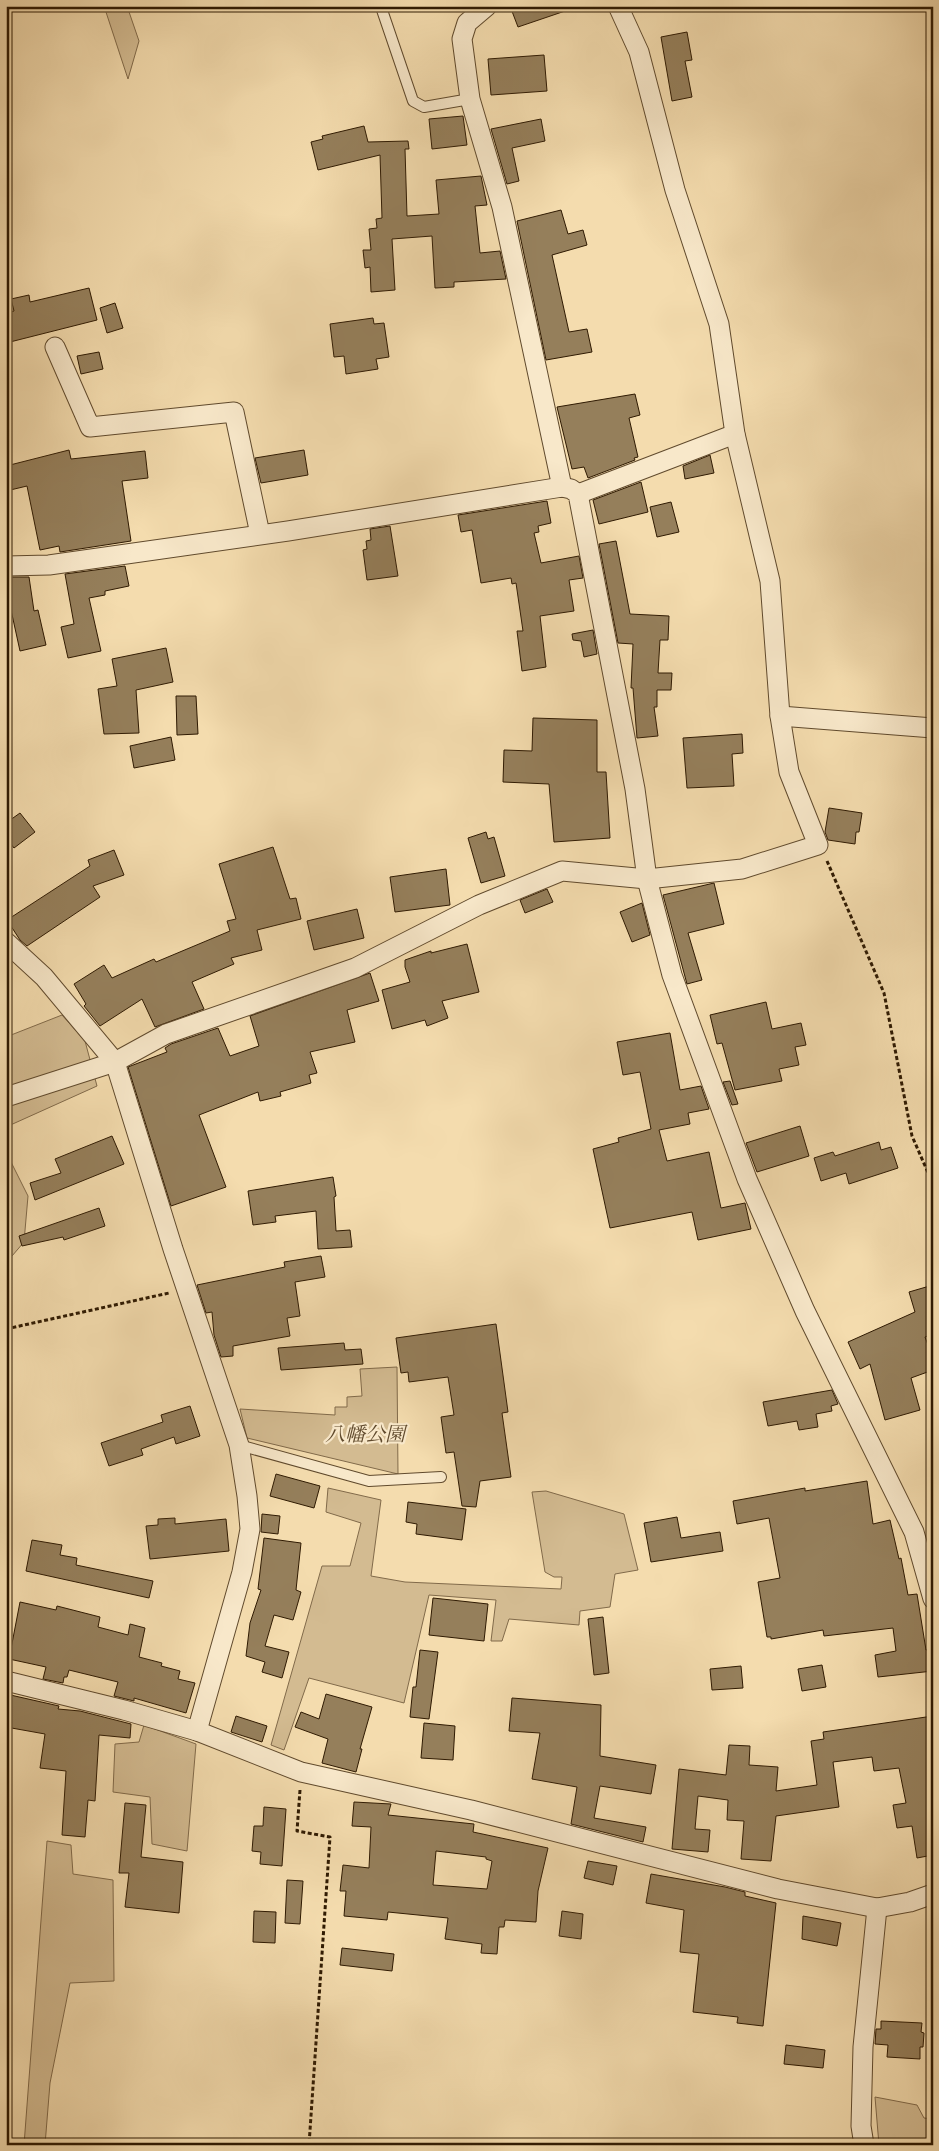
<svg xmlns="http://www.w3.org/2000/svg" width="939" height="2151" viewBox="0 0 939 2151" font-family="'Old Standard TT','Noto Serif JP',serif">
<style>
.green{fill:#d3bb91;stroke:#816a4a}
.building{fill:#957f5b;stroke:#2f1a02;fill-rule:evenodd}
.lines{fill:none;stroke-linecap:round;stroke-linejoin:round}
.lane-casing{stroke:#604a2d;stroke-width:12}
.street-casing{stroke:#604a2d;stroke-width:21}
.path{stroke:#2f1a02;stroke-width:3;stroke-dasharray:4 2.5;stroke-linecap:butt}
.lane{stroke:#f8e8ca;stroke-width:10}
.street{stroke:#f8e8ca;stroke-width:19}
.labels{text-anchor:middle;stroke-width:4.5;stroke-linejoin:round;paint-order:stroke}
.park-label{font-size:20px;font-style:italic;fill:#604a2d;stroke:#f8e8ca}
</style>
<rect width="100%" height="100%" fill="#f4dcae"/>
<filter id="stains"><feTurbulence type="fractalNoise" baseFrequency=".004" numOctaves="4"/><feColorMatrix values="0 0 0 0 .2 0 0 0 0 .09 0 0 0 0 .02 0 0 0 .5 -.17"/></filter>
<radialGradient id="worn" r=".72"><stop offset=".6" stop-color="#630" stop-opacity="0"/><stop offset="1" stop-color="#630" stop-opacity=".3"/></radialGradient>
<g class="green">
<path d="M104,6h23l12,35 -11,38z"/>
<path d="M62,1015l23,26 12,45 -91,41v-90z"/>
<path d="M6,1139l2,17 20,40 -4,46 -12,14 -6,-2z"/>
<path d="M397,1367l1,107 -151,-36 -7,-29 95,6v-8h12v-10l15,-1 -2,-27z"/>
<path d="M328,1488l53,12 -10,76 34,6 156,7 1,-12h-8l-9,-5 -13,-80 14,-1 78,23 14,56 -23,4 -5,33 -30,4 -1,14 -70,-6 -7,22h-11l5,-41 -67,-5 -25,108 -95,-25 -25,72 -13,-5 51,-179h28l11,-43 -35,-11z"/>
<path d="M144,1725l52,19 -9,107 -35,-7 -2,-47 -37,-5 2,-48 24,-2z"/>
<path d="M47,1841l24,4 2,29 40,6 1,101 -44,2 -20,100 -5,62h-21z"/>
<path d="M875,2097l42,8 7,13 9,1v26h-54z"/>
</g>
<g class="building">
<path d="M510,6h60l1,3 -53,18z"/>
<path d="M687,32l5,28 -7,1 7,36 -20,4 -11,-64z"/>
<path d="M544,55l3,36 -56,4 -3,-36z"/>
<path d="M463,116l4,29 -35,4 -3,-30z"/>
<path d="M541,119l4,22 -33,7 7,33 -12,3 -16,-55z"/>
<path d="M364,126l4,16 40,-1 1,8h-4l2,67 32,-2 -3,-34 45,-4 6,29 -12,1 5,47 20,-2 6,28 -52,3v5l-19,1 -3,-52 -40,3 3,51 -24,2 -1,-25 -5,1 -2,-18h8l-2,-21 8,-1 -1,-9 6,-1 -2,-63 -62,15 -7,-28 12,-3 -1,-3z"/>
<path d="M561,210l7,24 15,-4 4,15 -35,10 17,77 18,-3 5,23 -46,8 -29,-139z"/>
<path d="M89,288l8,32 -91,23v-30l8,-2 -3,-12 18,-4 1,7z"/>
<path d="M115,303l8,25 -16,5 -7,-25z"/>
<path d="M373,318l1,6 10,-1 5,34 -13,2 2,10 -32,5 -2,-18 -10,1 -4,-33z"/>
<path d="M99,352l4,17 -22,5 -4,-18z"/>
<path d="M635,394l5,21 -11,3 9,39 -4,1 1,2 -47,18 -4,-11 -12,2 -15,-62z"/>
<path d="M69,450l2,9 74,-8 3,27 -26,3 9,60 -71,11 -1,-6 -19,4 -13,-64 -21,5v-25z"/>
<path d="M304,450l4,25 -47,8 -6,-25z"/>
<path d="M710,455l4,18 -29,6 -2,-13z"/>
<path d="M641,482l7,30 -49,12 -6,-24z"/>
<path d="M547,501l4,22 -13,3 1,6 -5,1 7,30 38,-7 4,22 -14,2 5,31 -34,5 6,51 -24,4 -5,-40h6l-7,-48 -4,1 -1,-6 -30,5 -9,-53 -11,2 -3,-17z"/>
<path d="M671,502l8,30 -22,5 -7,-30z"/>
<path d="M390,526l8,50 -31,4 -4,-30 4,-1 -1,-8 5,-1 -1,-11z"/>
<path d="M616,541l14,73 39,2 -1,24h-8l-2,33h14l-1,17h-14v17h-3l4,29 -21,2 -4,-50h-2l2,-44 -15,-1 -19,-99z"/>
<path d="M125,566l4,20 -24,5v4l-16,3 12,53 -33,7 -7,-31 13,-3 -9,-50z"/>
<path d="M6,577h23l5,34 4,-1 8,35 -26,6 -9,-41 -5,1z"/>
<path d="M593,630l4,24 -13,3 -3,-16 -8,-1 -1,-6z"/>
<path d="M166,648l7,34 -37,8 3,43 -35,1 -6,-45 19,-3 -5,-27z"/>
<path d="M176,696h20l2,38 -21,1z"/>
<path d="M533,718l64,2v52h9l4,66 -56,4 -5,-58 -46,-2 1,-32 28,1z"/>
<path d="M742,734l1,19 -11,1 2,32 -47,2 -4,-50z"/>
<path d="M171,737l4,23 -41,8 -4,-22z"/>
<path d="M829,808l33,5 -3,19h-3l-1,12 -27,-4 -3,-8z"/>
<path d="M20,813l15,19 -21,16 -8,-10v-15z"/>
<path d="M486,832l2,7 6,-2 11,39 -24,7 -13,-45z"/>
<path d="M273,847l17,52 6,-1 5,21 -44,11 5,20 -31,8 3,6 -42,18 12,27 -49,18 -13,-28 -42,27 -16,-20 2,-2 -12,-20 30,-19 8,13 42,-19 2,3 74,-31 -3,-10 9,-2 -17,-55z"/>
<path d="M114,850l10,25 -31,11 7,11 -73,49 -7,-6 -13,-20 83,-54 -2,-6z"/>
<path d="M446,869l4,36 -55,7 -5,-35z"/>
<path d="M714,883l10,41 -36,9 14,47 -15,4 -24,-89z"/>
<path d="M547,889l6,13 -28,11 -5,-13z"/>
<path d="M642,903l8,32 -18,7 -12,-30z"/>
<path d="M357,909l7,29 -50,12 -7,-29z"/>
<path d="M467,944l12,48 -37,9 6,17 -21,8 -2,-6 -33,9 -10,-39 28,-8 -5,-15v-7l26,-9v2z"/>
<path d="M370,973l9,28 -32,9 8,32 -45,10 7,21 -8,2 2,8 -31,9 1,4 -21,5 -2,-9 -59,23 27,72 -55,19 -43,-139 39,-15 -2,-4 6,-4 47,-16 12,28 29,-10 -9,-30z"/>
<path d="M766,1002l6,27 29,-6 5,22 -11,2 4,18 -20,4 3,12 -47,9 -13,-47 -5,1 -7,-29z"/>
<path d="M670,1033l10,57 21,-4 8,23 -21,4 2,11 -31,6 8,31 42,-9 12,56 24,-5 6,26 -53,11 -6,-28 -82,16 -17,-79 26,-7 -1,-4 33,-9 -11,-57 -17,3 -6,-33z"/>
<path d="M730,1081l8,23 -6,1 -9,-23z"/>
<path d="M800,1126l9,30 -52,16 -11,-29z"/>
<path d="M112,1136l12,28 -89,36 -5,-17 31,-10 -6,-14z"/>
<path d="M879,1142l2,8 10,-3 7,21 -49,16 -3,-11 -25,8 -7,-23 19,-6 2,4z"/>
<path d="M333,1177l3,19 -2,1 2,34 14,-1 2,17 -34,2 -2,-38 -41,5 1,6 -23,3 -5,-34z"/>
<path d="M99,1208l6,18 -41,14 -1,-3 -41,9 -3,-10z"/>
<path d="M321,1256l4,21 -30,5 5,34 -13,2 3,18 -57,10v10l-12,1 -7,-22 -2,-23 -6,1 -9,-28 88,-18 -1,-5z"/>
<path d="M933,1285v49l-8,3 8,21v12l-22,8 9,32 -35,10 -15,-56 -10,5 -12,-27 67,-30 -6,-20z"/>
<path d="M496,1324l12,88 -6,1 9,64 -31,4 -4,26 -14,-1 -8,-54 -8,1 -5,-36 13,-2 -6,-38 -39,5 -1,-10 -7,1 -5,-35z"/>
<path d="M344,1343l1,7 16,-1 2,15 -82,6 -3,-22z"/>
<path d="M832,1390l6,14 -7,2 1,5 -16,3 2,13 -19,3 -2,-9 -29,5 -5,-24z"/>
<path d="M190,1406l10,30 -24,8 -2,-7 -33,12 2,6 -34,11 -8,-23 62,-21 -2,-7z"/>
<path d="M276,1474l44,12 -6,22 -44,-12z"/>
<path d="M867,1481l6,43 17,-4 9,39 2,-1 7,37 9,-1 9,56 5,-1 2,22 -55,6 -3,-22 21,-4 -3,-23 -69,8 -1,-6 -52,9v-2h-4l-9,-55 22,-4 -11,-60 -32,6 -4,-23 72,-13v3z"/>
<path d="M408,1502l58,7 -4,31 -46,-6 1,-10 -11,-2z"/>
<path d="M262,1514l18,2 -2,18 -17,-2z"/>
<path d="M677,1517l4,21 39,-6 3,19 -72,11 -7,-39z"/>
<path d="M175,1518v6l51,-5 3,32 -79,8 -4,-33 12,-1v-6z"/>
<path d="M264,1538l37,5 -5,47 5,2 -8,28 -19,-5 -9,31 24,6 -7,26 -20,-6 3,-10 -19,-6 4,-33 11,-33 -3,-1z"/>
<path d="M32,1540l30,5 -2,10 17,3 -1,7 77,16 -4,17 -123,-27z"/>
<path d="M433,1598l55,6 -4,37 -55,-6z"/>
<path d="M20,1602l36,8 1,-4 43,11 -2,10 30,8 2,-11 15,4 -6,29 23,6 -1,3 19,5 -2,8 17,4 -9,30 -52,-15v3l-20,-5 4,-14 -49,-12 -2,7h-3l-1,6 -20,-4 3,-12 -37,-8z"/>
<path d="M603,1617l6,56 -15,2 -6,-56z"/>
<path d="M420,1650l18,2 -9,67 -19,-2 3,-30h3z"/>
<path d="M822,1665l4,22 -24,4 -4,-22z"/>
<path d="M741,1666l2,22 -31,2 -2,-21z"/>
<path d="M6,1694l53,12 -1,3 22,2 51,13 -1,14 -31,-3 -4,66 -7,-1 -3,37 -23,-2 4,-64 -26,-3 5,-34 -39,-7z"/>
<path d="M326,1694l46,13 -12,42h2l-6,23 -34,-9 6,-24 -33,-12 6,-15 18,7z"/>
<path d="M512,1698l89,7 -1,51 56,9 -5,29 -51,-8 -6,32 52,9 -3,15 -72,-18 6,-37 -45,-8 8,-46 -31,-2z"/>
<path d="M236,1716l31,10 -5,16 -31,-10z"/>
<path d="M933,1716v139l-16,3 -5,-32 -15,2 -4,-23 13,-2 -7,-35 -25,3 -2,-14 -39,5 6,45 -63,9 -5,45 -30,-2 3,-38 -17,-1 1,-20 -30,-4 -3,33 15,1 -2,22 -36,-3 7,-80 47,6 3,-30 21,1 -1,19 29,2 -2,24 41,-6 -6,-44 13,-2 -1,-7z"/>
<path d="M424,1723l31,3 -2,34 -32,-2z"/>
<path d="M354,1802l37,2 -3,11 86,9 -1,8 75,16 -10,43 -2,31 -31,-2 -1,7h-5l-2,27 -16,-1 1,-9 -37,-5 3,-21 -60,-6 -1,8 -43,-4 2,-25h-6l3,-26 26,3 2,-41 -19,-1zM436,1851l50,6v2l6,2 -5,28 -54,-4z"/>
<path d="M125,1803l21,2 -5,52 42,5 -4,51 -54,-6 4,-34h-10z"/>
<path d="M264,1807l22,2 -4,57 -22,-2 1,-12 -9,-1 2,-25h9z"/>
<path d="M588,1861l29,5 -4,19 -29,-7z"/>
<path d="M651,1874l74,13 20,5v4l31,7 -13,123 -26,-3 1,-6 -45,-5 6,-58 -19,-2 4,-42 -38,-7z"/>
<path d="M287,1880l16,1 -3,43 -15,-1z"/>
<path d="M254,1911l22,1 -1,31 -22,-1z"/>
<path d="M562,1911l21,3 -2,25 -22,-3z"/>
<path d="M803,1916l38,7 -4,23 -35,-7z"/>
<path d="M342,1948l52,6 -2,17 -52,-6z"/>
<path d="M881,2021l41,2 -1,9 3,1 -1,14h-3v12l-33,-2 1,-12 -13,-1 1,-15h5z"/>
<path d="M786,2045l39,5 -2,18 -39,-4z"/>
</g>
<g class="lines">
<g class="lane-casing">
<g id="lane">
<path d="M382,10l31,91 11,6 46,-8"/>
<path d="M239,1445l130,36 72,-4"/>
</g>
</g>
<g class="street-casing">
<g id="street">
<path d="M487,6l-20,17 -5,16 8,60 32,108 60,280"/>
<path d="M55,347l35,80 144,-15 26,122"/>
<path d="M578,494l157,-60"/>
<path d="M6,566l43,-1 239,-34 274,-44 9,2 7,5 57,295 12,90 25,96 75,204 58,132 109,221 19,67"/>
<path d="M780,716l153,12"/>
<path d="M6,942l38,35 71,85 58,187 66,196 8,51 3,33 -8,43 -45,159"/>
<path d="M6,1097l109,-35 51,-28 189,-66 124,-63 83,-34 85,8 95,-10 76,-24 -29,-73 -9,-56 -10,-135 -35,-147 -16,-110 -44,-134 -36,-138 -21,-46"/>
<path d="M6,1681l118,29 73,21 104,41 170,38 307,79 99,19 33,-6 23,-8"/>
<path d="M864,2145l-3,-19 2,-79 14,-139"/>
</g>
</g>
<g class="path">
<path d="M827,861l57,132 28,143 21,48"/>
<path d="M6,1329l163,-36"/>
<path d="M300,1790l-3,41 33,6 -21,308"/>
</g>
<use href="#lane" class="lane"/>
<use href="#street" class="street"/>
</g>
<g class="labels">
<g class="park-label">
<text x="365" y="1441">八幡公園</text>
</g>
</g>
<rect width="939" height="2151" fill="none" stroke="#f4dcae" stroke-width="25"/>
<rect x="8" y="8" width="924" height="2136" fill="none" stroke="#2f1a02" stroke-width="2.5"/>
<rect x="12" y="12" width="914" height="2126" fill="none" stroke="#2f1a02"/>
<rect width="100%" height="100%" filter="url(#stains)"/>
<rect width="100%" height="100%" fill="url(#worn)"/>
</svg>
